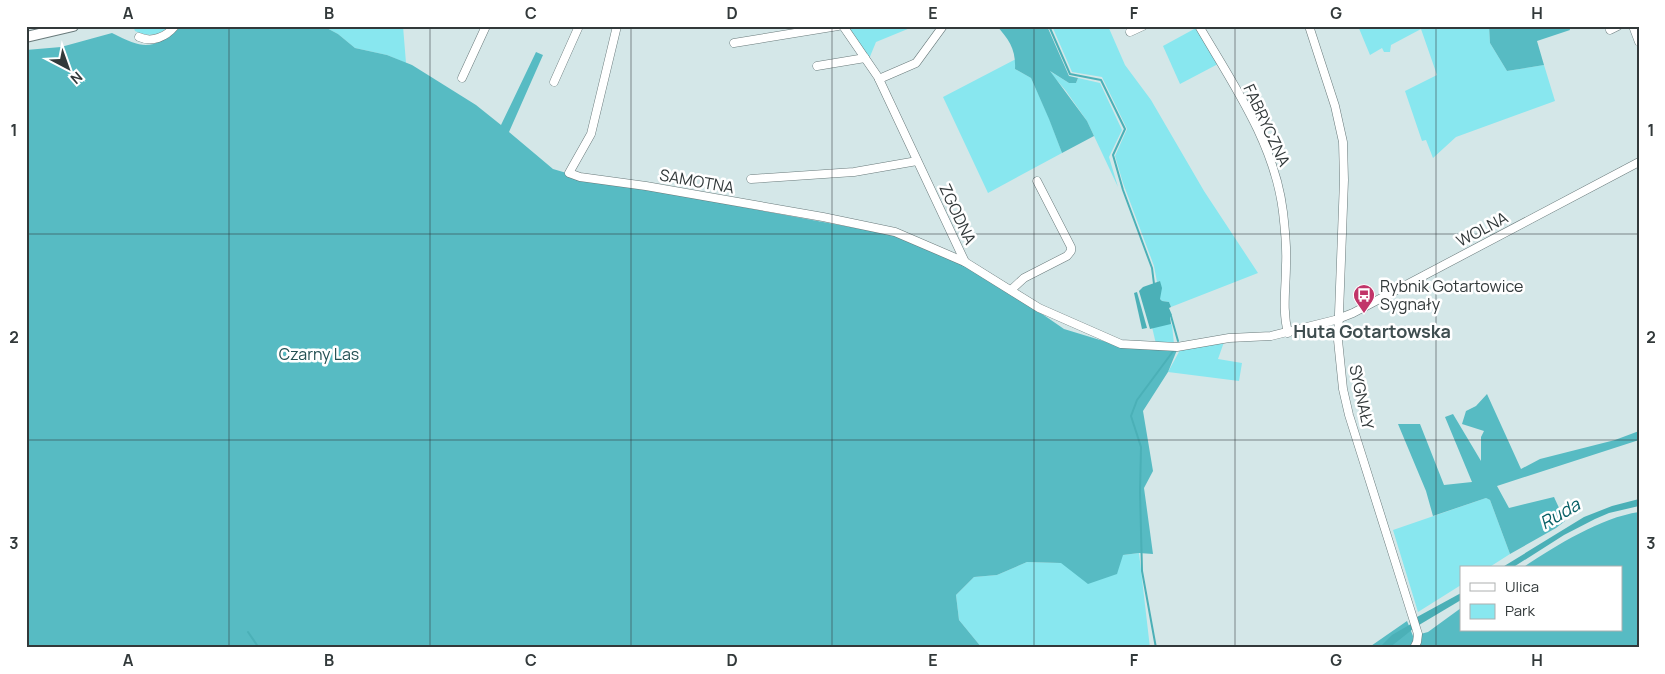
<svg xmlns="http://www.w3.org/2000/svg" width="1665" height="674" viewBox="0 0 1665 674" font-family="Manrope,sans-serif">
<style>
.green{fill:#88e7ef}
.forest{fill:#57bbc3}
.water{fill:#4bb0b7}
.lines{fill:none;stroke-linecap:round;stroke-linejoin:round}
.stream{stroke:#4bb0b7;stroke-width:2}
.minor-casing{stroke:#697a7b;stroke-width:9}
.major-casing{stroke:#697a7b;stroke-width:12}
.minor{stroke:#fff;stroke-width:8}
.major{stroke:#fff;stroke-width:10}
.grid{fill:none;stroke:#32393a;stroke-width:1;stroke-opacity:0.55}
.labels{text-anchor:middle;stroke-width:5;stroke-linejoin:round;paint-order:stroke}
.street-label{font-size:16px;fill:#32393a;stroke:#fff}
.poi-label{font-size:16px;fill:#32393a;stroke:#fff;text-anchor:start}
.park-label{font-size:16px;fill:#235053;stroke:#fff}
.neighbourhood-label{font-size:18px;font-weight:bold;fill:#3f4e50;stroke:#fff}
.water-label{font-size:18px;font-style:italic;fill:#086066;stroke:#fff}
.neatline{fill:none;stroke:#32393a;stroke-width:2}
.grid-label{font-size:16px;text-anchor:middle;font-weight:bold;fill:#32393a}
</style>
<rect width="100%" height="100%" fill="#d4e7e8"/>
<g class="green">
<path d="M133,26h37c-10,10 -23,11 -35,5z"/>
<path d="M323,26h80l3,37 -19,-8 -32,-7 -17,-14z"/>
<path d="M847,26h68l-39,16 -7,17z"/>
<path d="M1052,26h56l17,39 26,35 53,91 54,82 -87,34 -2,-5 -7,-1 -2,-2v-18l-3,1 -3,-16 -31,-83 -8,-27 12,-27 -25,-52 -30,-5z"/>
<path d="M1358,26h131l1,17 17,28 37,-6 11,36 -99,36 -23,21 -7,-18 -4,1 -17,-50 32,-16 -16,-46 -30,16 -1,7h-6l-2,-4 -12,7z"/>
<path d="M1196,28l22,36 -38,20 -17,-38z"/>
<path d="M1016,59l-1,10 16,9 18,40 13,35 -74,40 -45,-96z"/>
<path d="M1048,70l21,13h7l2,-5 22,5 22,47 -13,27 9,30 -31,-66 -21,-30z"/>
<path d="M1169,322l3,3 2,19h-18l-4,-17z"/>
<path d="M1224,342l-6,17 24,4 -3,18 -71,-9 12,-22z"/>
<path d="M1486,498l4,2 20,54 -22,14h-27v17l-43,27 -25,-82z"/>
<path d="M1139,553l11,95h-168l-23,-28 -3,-25 18,-18 23,-2 30,-13 34,1z"/>
</g>
<g class="forest">
<path d="M182,26h141l15,8 17,14 32,7 25,10 64,40 25,20 35,-73 7,3 -34,77 44,37 27,8 319,59 67,30 44,26 54,37 59,18 54,3 -9,22 -25,39 10,60 -9,17 9,66 -14,-1 -16,2 -6,19 -29,10 -27,-21 -34,-1 -30,13 -23,2 -18,18 3,25 23,28h-956v-598l35,-3 51,-14c35,18 40,16 70,-7z"/>
<path d="M997,26h50l22,50 9,2 -2,5h-7l-19,-12 37,50 7,15 -32,17 -13,-34 -18,-41 -16,-9c1,-20 -6,-29 -18,-43z"/>
<path d="M1489,26h80l1,4 -33,11 7,24 -37,6 -17,-28z"/>
<path d="M1487,394l34,75 19,-10 75,-19 24,-9v9l-142,46 12,22 45,-11 11,24 -9,7 -46,26 -20,-54 -4,-2 -53,18 -7,-25 -28,-67h22l24,61 28,-3 -27,-65 8,-3 28,47v-24l3,-6 -22,-7 4,-13 10,-5z"/>
<path d="M1639,512v136h-271l39,-27 6,15 15,-4 33,-24v22h160v-62h-99c34,-22 77,-50 117,-56z"/>
</g>
<g class="water">
<path d="M1160,281l2,7 -2,11 2,2 7,1 2,5 -2,1 3,7 -2,2 1,7 -21,5 -11,-38 4,-4z"/>
<path d="M1137,292l10,36 -5,1 -8,-36z"/>
<path d="M1639,499v7l-30,7 -14,6 -31,16 -52,33h-11l83,-51 28,-11z"/>
<path d="M1461,593v7l-42,25 -2,-8z"/>
<path d="M1411,624l2,5 -24,19h-10l13,-13z"/>
</g>
<g class="lines">
<g class="stream">
<path d="M1049,26l21,48 31,6 24,49 -12,26 10,35 29,78 2,16"/>
<path d="M1171,316l7,25"/>
<path d="M248,632l11,16"/>
<path d="M1156,648l-14,-77 -2,-79 1,-45 -10,-31 6,-16 37,-50"/>
</g>
<g class="minor-casing">
<g id="minor">
<path d="M617,26l-26,108 -22,39 11,4 66,9 177,31 72,15 70,30 74,46 82,36 56,3 52,-9 42,-2 64,-16 18,-7 286,-151"/>
<path d="M843,26l35,51 87,185"/>
<path d="M1199,26c34,58 76,118 84,186 2,17 4,35 3,53 0,23 -4,45 2,68"/>
<path d="M1309,26l26,80 8,36 1,38 -6,160 5,49 6,26 69,219 -1,8 -3,6"/>
<path d="M1633,26l6,16"/>
<path d="M1610,30l8,-4"/>
<path d="M1130,32l13,-6"/>
<path d="M139,37c13,6 27,0 36,-11"/>
<path d="M734,43l104,-17"/>
<path d="M817,66l48,-8"/>
<path d="M462,78l24,-52"/>
<path d="M879,79l37,-16 27,-37"/>
<path d="M554,82l25,-56"/>
<path d="M751,179l103,-7 63,-11"/>
<path d="M1011,290l13,-12 43,-22 4,-5v-4l-34,-66"/>
</g>
</g>
<g class="major-casing">
<path id="major" d="M26,37l47,-11"/>
</g>
<use href="#minor" class="minor"/>
<use href="#major" class="major"/>
</g>
<path class="grid" d="M229,26v622M430,26v622M631,26v622M832,26v622M1034,26v622M1235,26v622M1436,26v622M26,234h1613M26,440h1613"/>
<defs>
<g id="bus-pin" transform="scale(1.125)"><path d="M0 17L-7.5 6A9.5 9.5 0 1 1 7.5 6Z" fill="#c13569" stroke="#fff"/><path d="M-5-6H5V4H4V6H2V4H-2V6H-4V4H-5ZM-3.5-4V0h7V-4ZM-3.5 1.2v1.5H-2V1.2ZM2 1.2v1.5H3.5V1.2Z" fill="#fff"/></g>
</defs>
<g fill-rule="evenodd">
<use href="#bus-pin" x="1364" y="295"/>
</g>
<g class="labels">
<g class="street-label">
<text transform="translate(1267 125) rotate(65)" y="6">FABRYCZNA</text>
<text transform="translate(697 181) rotate(10)" y="6">SAMOTNA</text>
<text transform="translate(958 214) rotate(65)" y="6">ZGODNA</text>
<text transform="translate(1482 229) rotate(-28)" y="6">WOLNA</text>
<text transform="translate(1362 397) rotate(78)" y="6">SYGNAŁY</text>
</g>
<g class="poi-label">
<text x="1380" y="292">Rybnik Gotartowice<tspan x="1380" dy="18">Sygnały</tspan></text>
</g>
<g class="park-label">
<text x="319" y="360">Czarny Las</text>
</g>
<g class="neighbourhood-label">
<text x="1372" y="338">Huta Gotartowska</text>
</g>
<g class="water-label">
<text transform="translate(1560 514) rotate(-30)" y="6">Ruda</text>
</g>
</g>
<rect width="1665" height="674" fill="none" stroke="#ffffff" stroke-width="55"/>
<rect x="1460" y="566" width="162" height="65" fill="#ffffff" stroke="#adb0b0"/>
<rect x="1470" y="583" width="25" height="8" fill="#ffffff" stroke="#adb0b0"/>
<text x="1505" y="592" font-size="15" fill="#32393a">Ulica</text>
<rect x="1470" y="604" width="25" height="15" fill="#88e7ef" stroke="#adb0b0"/>
<text x="1505" y="616" font-size="15" fill="#32393a">Park</text>
<g transform="translate(68 68) rotate(139)" stroke="#ffffff" stroke-width="4" paint-order="stroke">
<path d="M0-4L9 19L0 12L-9 19Z" fill="#32393a"/>
<text y="-8" font-size="14" font-weight="bold" text-anchor="middle" fill="#32393a">N</text>
</g>
<rect x="28" y="28" width="1610" height="618" class="neatline"/>
<g class="grid-label">
<text x="128" y="19">A</text>
<text x="329" y="19">B</text>
<text x="531" y="19">C</text>
<text x="732" y="19">D</text>
<text x="933" y="19">E</text>
<text x="1134" y="19">F</text>
<text x="1336" y="19">G</text>
<text x="1537" y="19">H</text>
<text x="14" y="136">1</text>
<text x="1651" y="136">1</text>
<text x="14" y="343">2</text>
<text x="1651" y="343">2</text>
<text x="14" y="549">3</text>
<text x="1651" y="549">3</text>
<text x="128" y="666">A</text>
<text x="329" y="666">B</text>
<text x="531" y="666">C</text>
<text x="732" y="666">D</text>
<text x="933" y="666">E</text>
<text x="1134" y="666">F</text>
<text x="1336" y="666">G</text>
<text x="1537" y="666">H</text>
</g>
</svg>
